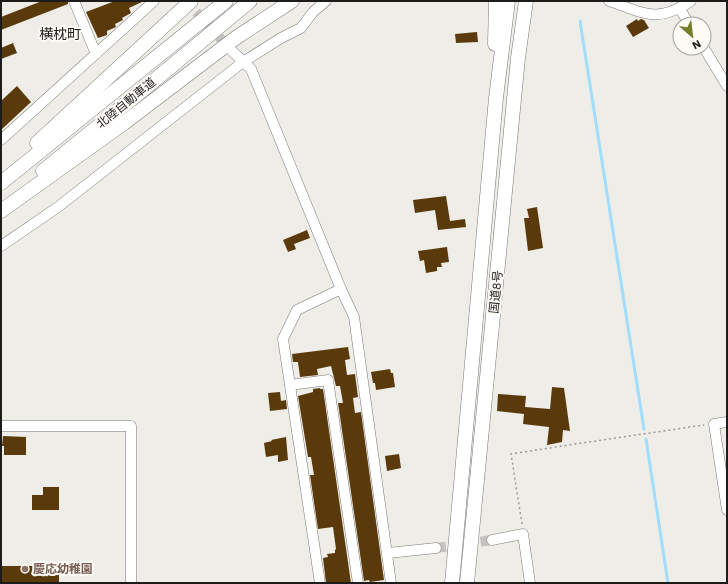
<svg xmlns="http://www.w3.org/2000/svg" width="728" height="584" viewBox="0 0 728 584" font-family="'Work Sans','Noto Sans JP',sans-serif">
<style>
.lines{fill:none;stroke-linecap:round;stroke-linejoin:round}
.stream{stroke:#a2ddfd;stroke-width:3}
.building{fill:#5a3a0b}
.minor-tunnel{stroke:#c5c3bf;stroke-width:10;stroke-dasharray:10 5;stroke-linecap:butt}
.minor-casing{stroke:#797773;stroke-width:11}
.highway-casing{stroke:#797773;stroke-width:15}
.path{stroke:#9a9995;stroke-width:1.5;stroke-dasharray:2 3;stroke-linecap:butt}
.minor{stroke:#fff;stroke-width:10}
.highway{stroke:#fff;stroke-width:14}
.education-dot{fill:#8d6e63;stroke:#fdfbf6;stroke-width:1.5}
.labels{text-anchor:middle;stroke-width:4;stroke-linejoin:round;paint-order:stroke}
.street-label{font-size:12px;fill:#1d1c1b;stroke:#fdfbf6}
.education-label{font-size:12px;font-weight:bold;fill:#785e54;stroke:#fdfbf6;text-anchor:start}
.quarter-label{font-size:14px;fill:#1d1c1b;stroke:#fdfbf6}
</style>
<rect width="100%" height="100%" fill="#efede8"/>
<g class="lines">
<g class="stream">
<path d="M580,21l64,408"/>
<path d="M646,439l22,144"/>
</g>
</g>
<g class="building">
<path d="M42,1h26v3l-67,26v-13z"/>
<path d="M115,1h29l-15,7 2,5 -9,5 1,2 -8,4 1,3 -9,4v4l-9,3 -12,-26z"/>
<path d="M637,19l1,2 3,-2 3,1 5,8 -16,9 -7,-11z"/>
<path d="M477,32l1,10 -22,1 -1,-9z"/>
<path d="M13,43l4,10 -16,6v-11z"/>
<path d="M17,86l14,16 -30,28v-29z"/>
<path d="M446,196l4,25 15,-2 1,8 -28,3 -3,-20 -20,3 -2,-13z"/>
<path d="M537,207l6,41 -15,3 -4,-33h5l-2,-9z"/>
<path d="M307,230l3,8 -16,6 2,5 -8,3 -5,-12z"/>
<path d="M447,247l2,15 -8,1 1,4h-5v4l-11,2 -2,-13 -4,1 -2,-10z"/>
<path d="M348,347l2,12 -5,1 2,15 8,-1 3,23 -5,1 2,15 6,-1 23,168 -14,2 -1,-2 -5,1 -26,-178h5l-3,-17h-4l-5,-20 -14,3 1,6 -18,2 -2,-15h-5l-1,-8z"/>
<path d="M390,369l1,4h2l2,14 -19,3 -1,-7h-2l-2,-11z"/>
<path d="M552,387l12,1 6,43 -7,-1 -1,12 -15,3 2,-18 -26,-3 1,-10 -27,-3 1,-17 28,2 -1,11 25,2z"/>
<path d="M320,388v1h3l28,194h-25l-3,-25 5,-1 -1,-3 8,-1v-3l1,-1 -3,-22 -15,2 -8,-54h4l-3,-18h-3l-10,-61 15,-4v-3z"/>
<path d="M280,392l1,9 5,-1 1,9 -17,2 -2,-18z"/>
<path d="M3,436l23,1v18h-22v-9h-2z"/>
<path d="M286,437l2,23 -10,2v-7l-12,2 -2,-14 8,-2 -1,-1z"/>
<path d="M399,454l2,14 -14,3 -2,-15z"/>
<path d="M43,487h16v23h-27v-15h11z"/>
<rect x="1" y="566" width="58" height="17"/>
</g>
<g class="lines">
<g class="minor-tunnel">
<path d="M186,1l45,49"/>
<path d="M436,548l56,-8"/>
</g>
<g class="minor-casing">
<g id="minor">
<path d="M74,1l22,53"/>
<path d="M609,1c36,12 47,23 82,0"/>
<path d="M680,9l9,15"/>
<path d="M704,48l23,38"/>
<path d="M232,51l19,18 90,220 13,28 37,266"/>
<path d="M1,140l153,-139"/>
<path d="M1,246l57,-39 185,-145 38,-24 20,-10 12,-16 13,-11"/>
<path d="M290,385l38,-5 30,203"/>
<path d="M727,422l-13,2 13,86"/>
<path d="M1,426h130v157"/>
<path d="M492,540l31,-6 7,49"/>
<path d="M388,553l48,-5"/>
<path d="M320,583l-37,-244 14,-29 44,-21"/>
</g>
</g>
<g class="highway-casing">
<g id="highway">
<path d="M495,44l1,-43"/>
<path d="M37,143l154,-142"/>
<path d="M43,171l96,-78 111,-92"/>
<path d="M1,183l225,-182"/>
<path d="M1,211l123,-88 113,-86 55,-36"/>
<path d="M452,583l44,-485 12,-97"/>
<path d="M467,583l51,-525 8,-57"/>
</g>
</g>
<path class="path" d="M522,524l-11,-70 64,-10 129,-19"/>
<use href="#minor" class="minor"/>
<use href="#highway" class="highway"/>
</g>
<circle class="education-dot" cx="25" cy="569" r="4"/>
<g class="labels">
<g class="street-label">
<text transform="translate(126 103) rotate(-39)" y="4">北陸自動車道</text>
<text transform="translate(496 292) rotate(-84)" y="4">国道8号</text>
</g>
<g class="education-label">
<text x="33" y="573">慶応幼稚園</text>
</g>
<g class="quarter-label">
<text x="60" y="39">横枕町</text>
</g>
</g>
<rect width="728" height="584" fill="none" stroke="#1d1c1b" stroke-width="4"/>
<g transform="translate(692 36) rotate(152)"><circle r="19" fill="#fdfbf6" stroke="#a3a29e"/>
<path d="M0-3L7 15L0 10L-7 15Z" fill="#747e29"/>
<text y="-6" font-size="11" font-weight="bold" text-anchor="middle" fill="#1d1c1b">N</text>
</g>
</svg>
